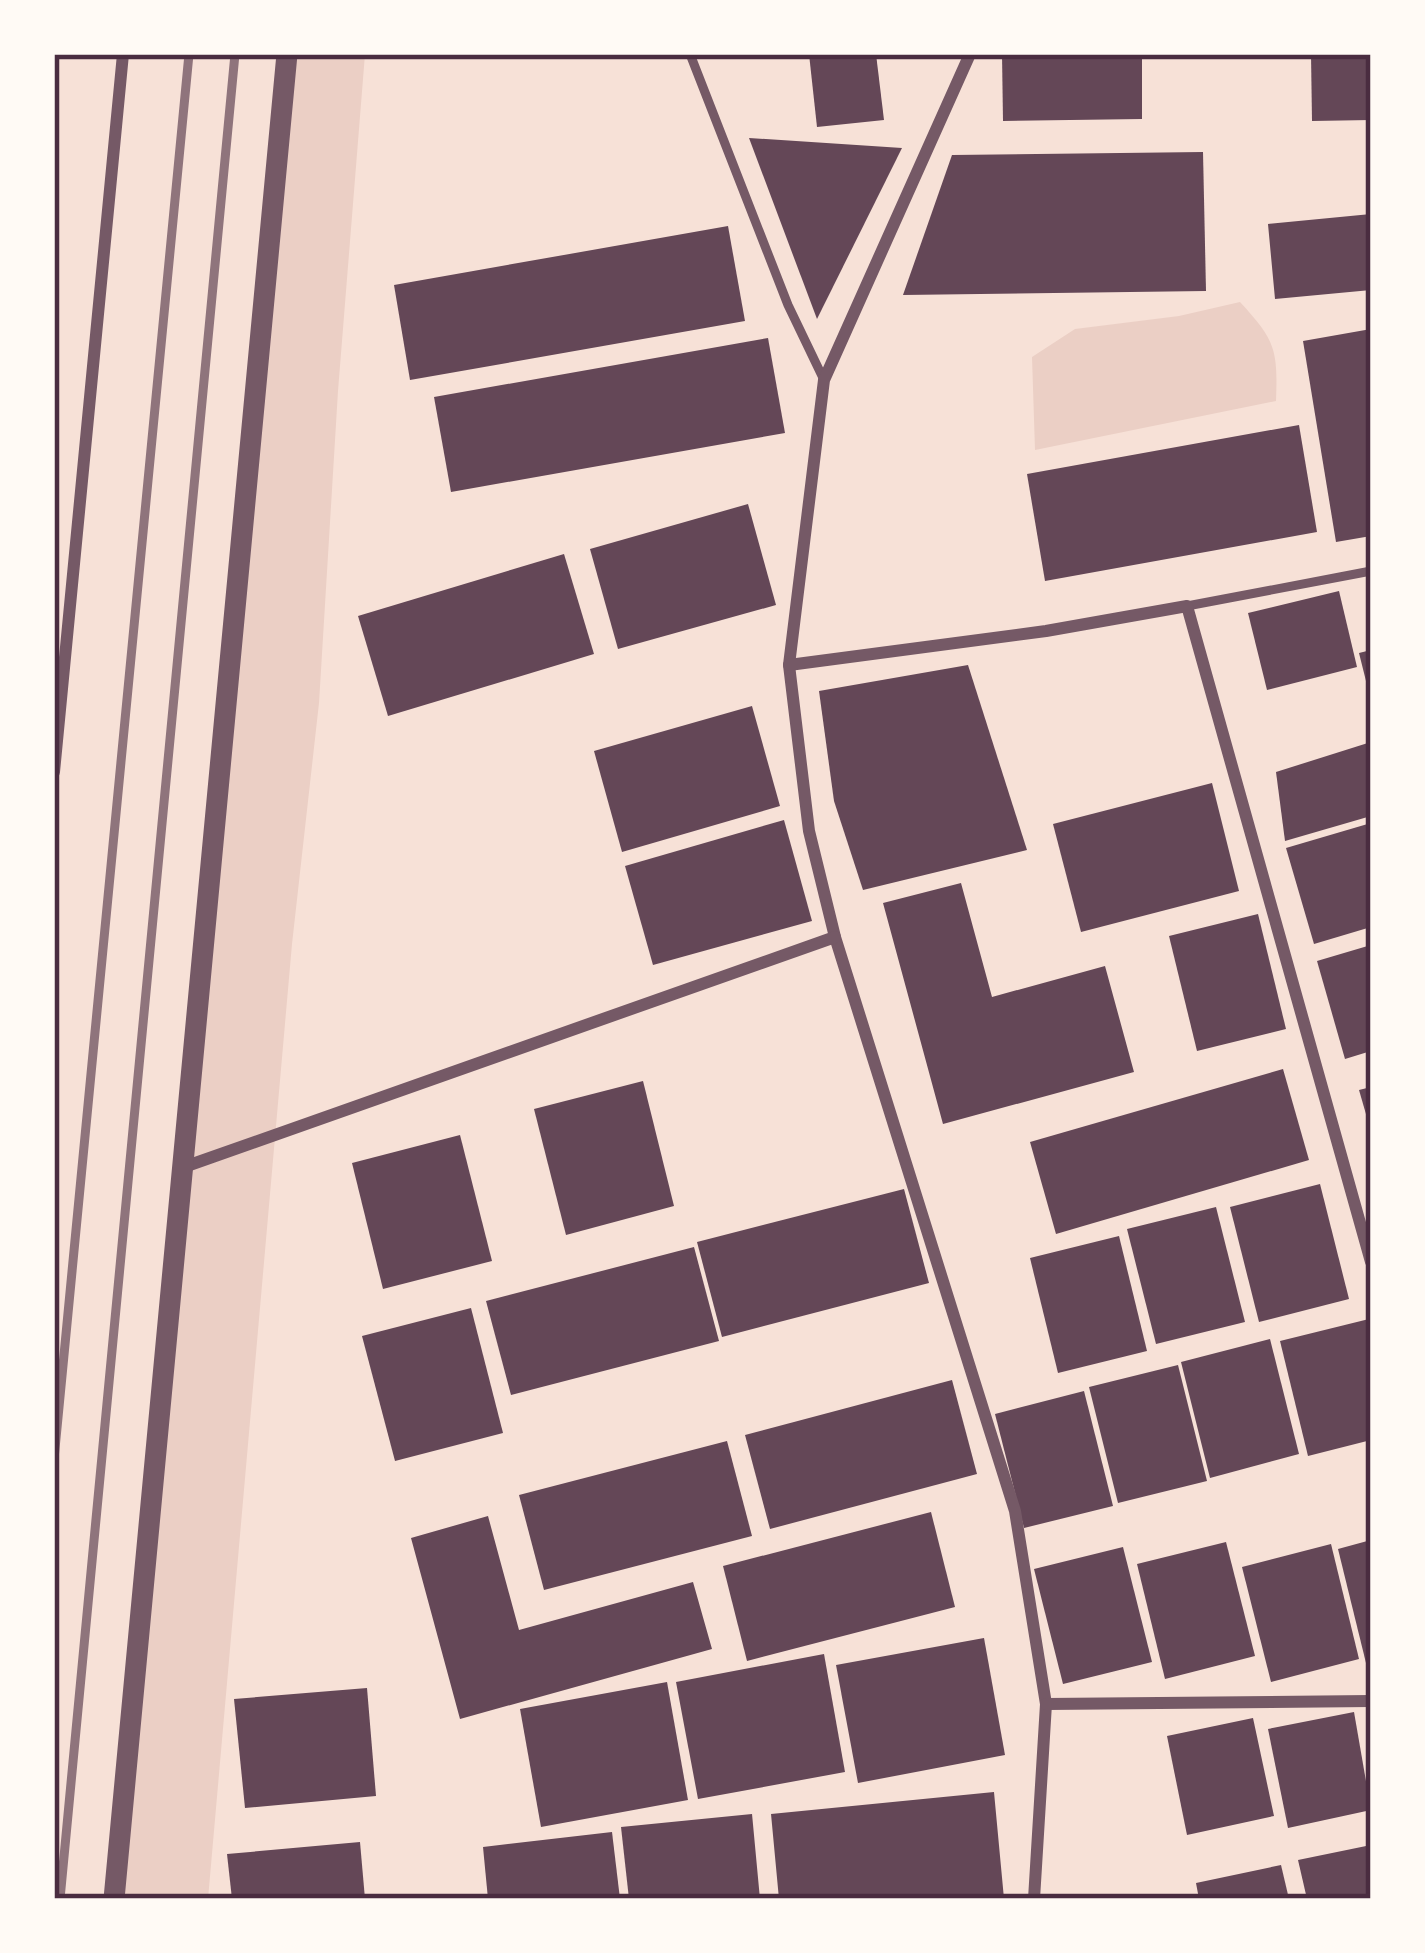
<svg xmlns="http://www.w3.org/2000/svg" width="1425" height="1953" viewBox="0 0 1425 1953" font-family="Arial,sans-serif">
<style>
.green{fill:#ebcfc5}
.building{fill:#644757}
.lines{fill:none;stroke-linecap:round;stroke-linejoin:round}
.service{stroke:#755966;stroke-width:9}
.minor{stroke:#755966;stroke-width:12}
.tertiary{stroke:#755966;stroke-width:21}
.rail{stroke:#8f747c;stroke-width:9}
.neatline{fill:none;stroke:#4a2c40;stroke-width:4.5}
</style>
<rect width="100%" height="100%" fill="#f7e1d7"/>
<g class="green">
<path d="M287,54h78l-27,337 -19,312 -27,241 -84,955h-94z"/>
<path d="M1240,302c35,38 38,47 36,99l-241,49 -3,-93 43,-28 104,-13z"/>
</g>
<g class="building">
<path d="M809,54h67l8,66 -67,7z"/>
<path d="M1002,54h140v65l-139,2z"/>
<path d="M1311,54h60v66l-59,1z"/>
<path d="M749,138l153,10 -85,171z"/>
<path d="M1203,152l3,139 -303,4 49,-140z"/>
<path d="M1371,214v76l-96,9 -7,-75z"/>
<path d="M728,226l17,95 -335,59 -16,-95z"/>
<path d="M1371,329v207l-35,6 -33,-201z"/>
<path d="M768,338l17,95 -334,59 -17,-95z"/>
<path d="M1299,425l18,107 -272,49 -18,-107z"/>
<path d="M748,504l28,101 -158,44 -28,-100z"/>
<path d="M564,554l30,100 -206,62 -30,-100z"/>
<path d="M1339,591l18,76 -90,23 -19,-77z"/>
<path d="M1371,650v43h-2l-10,-40z"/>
<path d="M968,665l59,185 -164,40 -29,-89 -15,-110z"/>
<path d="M752,706l28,100 -158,46 -28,-101z"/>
<path d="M1371,742v74l-86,25 -9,-69z"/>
<path d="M1212,783l27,108 -158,41 -28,-108z"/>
<path d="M784,820l28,101 -159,44 -28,-99z"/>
<path d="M1371,823v104l-57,17 -28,-96z"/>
<path d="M961,883l31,114 113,-31 29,106 -191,52 -60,-221z"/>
<path d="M1258,914l28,115 -89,22 -28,-115z"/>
<path d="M1371,945v106l-26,8 -28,-98z"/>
<path d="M1283,1069l26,91 -253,74 -26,-92z"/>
<path d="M643,1081l31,125 -108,29 -32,-126z"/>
<path d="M1371,1087v41h-1l-11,-38z"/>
<path d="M460,1135l32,126 -109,28 -31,-126z"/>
<path d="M1320,1184l29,115 -90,23 -29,-115z"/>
<path d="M904,1189l25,94 -207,54 -25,-95z"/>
<path d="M1216,1207l29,115 -89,22 -29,-115z"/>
<path d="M1119,1236l28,115 -89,22 -28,-115z"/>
<path d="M694,1247l25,94 -208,54 -25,-94z"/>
<path d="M471,1308l32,125 -108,28 -33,-125z"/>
<path d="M1369,1319l2,121 -63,16 -28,-115z"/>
<path d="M1270,1339l29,115 -89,24 -29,-116z"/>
<path d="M1178,1365l29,116 -89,22 -29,-116z"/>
<path d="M952,1380l25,94 -207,55 -25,-94z"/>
<path d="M1084,1391l29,115 -89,22 -29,-114z"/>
<path d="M727,1441l25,95 -208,54 -25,-95z"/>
<path d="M931,1512l24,95 -208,54 -24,-95z"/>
<path d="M488,1516l31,114 174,-48 19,67 -252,70 -49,-181z"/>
<path d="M1371,1540v122l-5,1 -28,-114z"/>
<path d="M1226,1542l29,114 -90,23 -28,-115z"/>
<path d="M1331,1544l28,115 -88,23 -29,-115z"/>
<path d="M1123,1547l29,115 -89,22 -29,-115z"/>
<path d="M984,1638l21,117 -147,28 -22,-118z"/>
<path d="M824,1654l21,118 -147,27 -22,-117z"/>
<path d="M667,1682l21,118 -147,27 -21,-118z"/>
<path d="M367,1688l9,108 -131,12 -11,-109z"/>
<path d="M1354,1712l17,98 -83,18 -20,-99z"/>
<path d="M1253,1718l21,98 -87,19 -20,-99z"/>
<path d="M994,1792l10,107h-225l-8,-85z"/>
<path d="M752,1814l8,85h-131l-8,-72z"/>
<path d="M612,1832l8,67h-132l-5,-52z"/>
<path d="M360,1842l5,57h-133l-5,-45z"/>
<path d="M1371,1845v54h-64l-9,-39z"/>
<path d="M1281,1865l8,34h-90l-3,-16z"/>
</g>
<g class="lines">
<g class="service">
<path d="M690,54l98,251 36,75"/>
<path d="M1187,606l184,-35"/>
</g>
<g class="minor">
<path d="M970,54l-146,326 -35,285 20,166 26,106 180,574 31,193 -12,195"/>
<path d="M789,665l257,-34 141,-25 184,656"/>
<path d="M54,772l69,-718"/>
<path d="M184,1167l651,-230"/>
<path d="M1046,1704l325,-3"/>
</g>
<path class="tertiary" d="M114,1899l173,-1845"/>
<g class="rail">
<path d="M54,1459l135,-1405"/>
<path d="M60,1899l175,-1845"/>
</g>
</g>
<rect width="1425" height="1953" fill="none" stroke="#fffaf5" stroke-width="114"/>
<rect x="57" y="57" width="1311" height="1839" class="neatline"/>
</svg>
